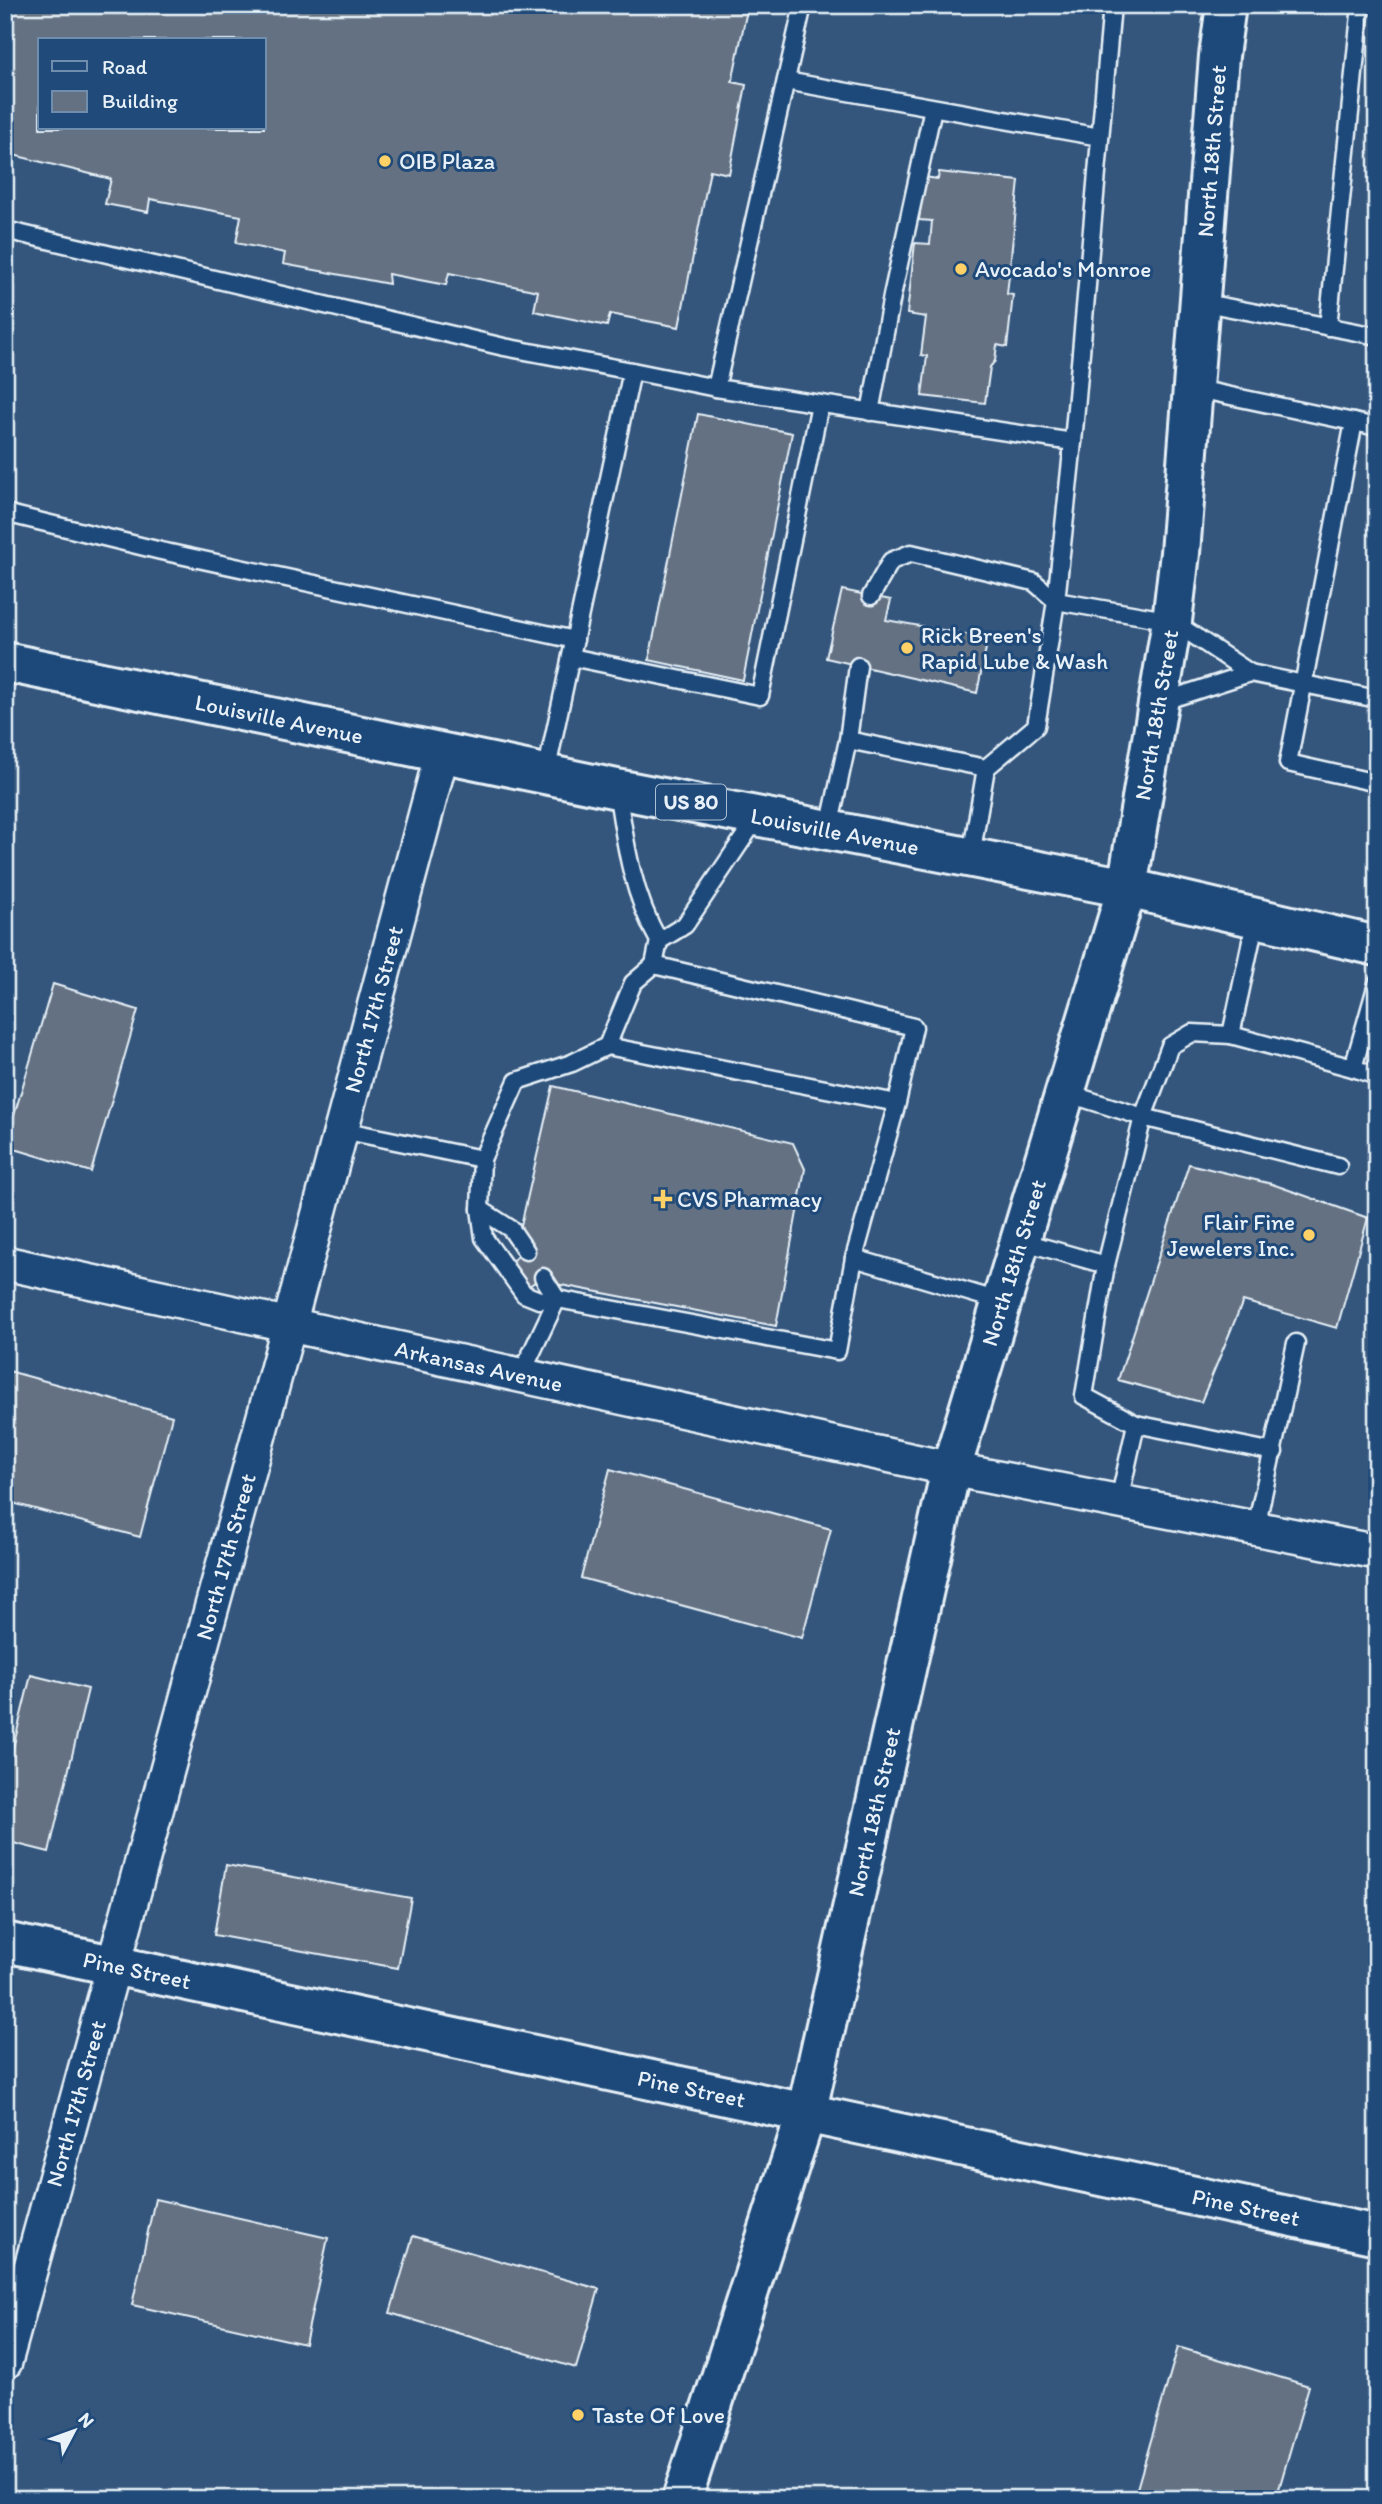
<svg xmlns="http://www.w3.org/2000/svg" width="1382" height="2504" viewBox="0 0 1382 2504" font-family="Itim,sans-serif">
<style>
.building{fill:#647183;stroke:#e8f1f8;stroke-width:2;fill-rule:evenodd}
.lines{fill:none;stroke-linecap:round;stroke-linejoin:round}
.lane-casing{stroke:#e8f1f8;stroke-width:21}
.street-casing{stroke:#e8f1f8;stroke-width:38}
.secondary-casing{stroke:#e8f1f8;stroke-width:44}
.primary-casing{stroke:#e8f1f8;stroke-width:44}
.lane{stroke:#1f4a7a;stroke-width:16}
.street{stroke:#1f4a7a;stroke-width:33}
.secondary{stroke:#1f4a7a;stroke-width:38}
.primary{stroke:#1f4a7a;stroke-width:38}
.poi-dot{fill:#ffd166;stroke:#1f4a7a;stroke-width:2.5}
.labels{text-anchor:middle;stroke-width:6;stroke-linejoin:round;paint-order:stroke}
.shield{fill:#1f4a7a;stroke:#acbfd2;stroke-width:2}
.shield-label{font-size:21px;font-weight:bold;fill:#e8f1f8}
.street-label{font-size:23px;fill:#e8f1f8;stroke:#1f4a7a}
.poi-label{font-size:23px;fill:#e8f1f8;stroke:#1f4a7a;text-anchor:start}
</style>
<rect width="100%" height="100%" fill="#34567d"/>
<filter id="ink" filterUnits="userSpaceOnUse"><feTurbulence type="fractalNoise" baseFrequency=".0143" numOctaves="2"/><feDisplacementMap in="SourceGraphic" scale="14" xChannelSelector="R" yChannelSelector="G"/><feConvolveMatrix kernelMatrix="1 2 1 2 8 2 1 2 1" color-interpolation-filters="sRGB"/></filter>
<g filter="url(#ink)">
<g class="building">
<path d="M5,5h743l-16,77 14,3 -17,89 -19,-4 -31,157 -69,-13 -3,12 -73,-15 4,-20 -89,-18 -3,12 -58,-11 1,10 -106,-20 2,-11 -49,-10 5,-27 -91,-17 -2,13 -43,-8 6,-25 -106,-26zM40,40h224v88h-224z"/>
<path d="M939,172l80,9 -12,113 6,1 -6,52 -10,-2 -2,16 -5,6 -5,36 -63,-7 5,-40 -6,-1 5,-38 -19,-3 8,-71 15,1 2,-23 -13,-1 5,-43 14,2z"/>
<path d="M698,414l94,19 -49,247 -94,-20z"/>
<path d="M842,590l49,10 -5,20 102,18 -11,55 -151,-35z"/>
<path d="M53,984l85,26 -47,162 -86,-26z"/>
<path d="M553,1086l240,57 12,26 -29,157 -220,-42 -8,-11 -19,13 -18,-25 15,-10 -6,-21z"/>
<path d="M1189,1164l83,20 96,34 -31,110 -94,-27 -42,101 -83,-22z"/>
<path d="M5,1370l167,46 -32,121 -135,-36z"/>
<path d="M610,1469l221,60 -29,109 -221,-60z"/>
<path d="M31,1675l57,14 -39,163 -44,-11v-61z"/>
<path d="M226,1865l185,33 -13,70 -184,-33z"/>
<path d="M155,2199l173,39 -23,106 -173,-39z"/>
<path d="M413,2236l186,53 -23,79 -186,-55z"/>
<path d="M1178,2347l131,39 -33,113h-142z"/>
</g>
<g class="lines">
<g class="lane-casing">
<g id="lane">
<path d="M786,81l314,56"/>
<path d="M5,230l499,117 128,24 -86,402"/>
<path d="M1200,302l177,34"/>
<path d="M1328,327l33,-322"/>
<path d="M632,371l84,17 357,54 39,-437"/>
<path d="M716,388l87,-383"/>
<path d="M1193,388l184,39"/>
<path d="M870,412l22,-116 41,-188"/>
<path d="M1354,422l-66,341 89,20"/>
<path d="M5,513l156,38 414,89"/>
<path d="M871,596l20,-35 20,-8 123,29 22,19 116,20 78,52 -89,29"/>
<path d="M571,657l189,39 60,-292"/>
<path d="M1250,673l127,26"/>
<path d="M848,740l138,28 50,-42 20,-125 17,-159"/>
<path d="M617,789c8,53 15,105 42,152l-5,24"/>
<path d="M829,828l19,-88 10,-74"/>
<path d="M971,856l15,-88"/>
<path d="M1256,918l-25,117 122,33 24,-84"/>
<path d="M659,941l26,-16 73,-109"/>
<path d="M607,1046l26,-63 21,-18 260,62 -17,76 -290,-57 -35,17 -55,18 -35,78 -2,50 4,29 40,56 15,6 18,-1 280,52 17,-93 43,-155"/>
<path d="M1353,1068l24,8"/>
<path d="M1066,1093l77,24 27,-71 22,-13 39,2"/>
<path d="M342,1130l140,29"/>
<path d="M480,1209l31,20 15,22"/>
<path d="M1021,1241l85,24 37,-148 195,49"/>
<path d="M854,1258l148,44"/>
<path d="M1106,1265l-22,131 52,28 -17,77"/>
<path d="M543,1277l14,22"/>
<path d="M521,1375l36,-76"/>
<path d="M1136,1424l138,28"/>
<path d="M1256,1527l40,-184"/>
</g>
</g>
<g class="street-casing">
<g id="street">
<path id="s1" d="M5,1263l946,206 426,83"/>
<path id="s2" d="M5,2362l284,-1037 153,-572"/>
</g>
</g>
<g class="secondary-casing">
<g id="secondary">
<path id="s3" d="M5,1942l1372,293"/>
<path id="s4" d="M682,2499l124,-385 145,-645 176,-581 45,-267 8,-68 39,-497 7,-51"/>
</g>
</g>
<g class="primary-casing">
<g id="primary">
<path id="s5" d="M5,662l612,127 510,99 250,58"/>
</g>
</g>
<use href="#lane" class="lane"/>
<use href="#street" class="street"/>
<use href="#secondary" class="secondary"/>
<use href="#primary" class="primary"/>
</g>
</g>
<g class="poi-dot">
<circle cx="385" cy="161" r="7"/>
<circle cx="961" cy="269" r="7"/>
<circle cx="907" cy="648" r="7"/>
<path d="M659.5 1188.5h7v7h7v7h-7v7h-7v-7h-7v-7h7z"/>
<circle cx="1309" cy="1235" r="7"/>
<circle cx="578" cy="2415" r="7"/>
</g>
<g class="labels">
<rect class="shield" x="656" y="784.5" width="70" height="35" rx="5"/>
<g class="shield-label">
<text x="691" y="809">US 80</text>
</g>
<g class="street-label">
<text dy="8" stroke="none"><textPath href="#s4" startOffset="2415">North 18th Street</textPath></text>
<text dy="8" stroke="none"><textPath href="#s4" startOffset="1848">North 18th Street</textPath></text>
<text dy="8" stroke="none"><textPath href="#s5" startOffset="280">Louisville Avenue</textPath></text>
<text dy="8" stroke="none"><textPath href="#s5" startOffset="847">Louisville Avenue</textPath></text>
<text dy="8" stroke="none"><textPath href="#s2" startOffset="1402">North 17th Street</textPath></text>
<text dy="8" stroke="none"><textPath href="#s4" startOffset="1281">North 18th Street</textPath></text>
<text dy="8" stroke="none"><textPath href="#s1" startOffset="485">Arkansas Avenue</textPath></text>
<text dy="8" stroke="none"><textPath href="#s2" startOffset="835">North 17th Street</textPath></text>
<text dy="8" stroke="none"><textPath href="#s4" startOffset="714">North 18th Street</textPath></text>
<text dy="8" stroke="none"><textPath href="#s3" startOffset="135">Pine Street</textPath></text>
<text dy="8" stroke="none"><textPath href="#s3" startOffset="702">Pine Street</textPath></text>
<text dy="8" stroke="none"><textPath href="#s2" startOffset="268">North 17th Street</textPath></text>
<text dy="8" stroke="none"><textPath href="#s3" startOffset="1269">Pine Street</textPath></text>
</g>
<g class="poi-label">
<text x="399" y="169">OIB Plaza</text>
<text x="975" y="277">Avocado's Monroe</text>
<text x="921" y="643">Rick Breen's<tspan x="921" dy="26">Rapid Lube &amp; Wash</tspan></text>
<text x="677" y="1207">CVS Pharmacy</text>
<text x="1295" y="1230" text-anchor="end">Flair Fine<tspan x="1295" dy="26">Jewelers Inc.</tspan></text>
<text x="592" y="2423">Taste Of Love</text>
</g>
</g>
<rect width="1382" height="2504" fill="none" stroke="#1f4a7a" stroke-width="28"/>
<rect x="14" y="14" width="1354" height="2476" fill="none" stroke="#e8f1f8" stroke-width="2.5" filter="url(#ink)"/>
<rect x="38" y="38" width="228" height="91" fill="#1f4a7a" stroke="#6f8dac" stroke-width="2"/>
<rect x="52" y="61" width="35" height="10" fill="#1f4a7a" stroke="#6f8dac" stroke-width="2"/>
<text x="102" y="74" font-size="21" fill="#e8f1f8">Road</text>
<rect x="52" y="91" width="35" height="21" fill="#647183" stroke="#6f8dac" stroke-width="2"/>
<text x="102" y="108" font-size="21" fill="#e8f1f8">Building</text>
<g transform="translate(74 2431) rotate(49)" stroke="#1f4a7a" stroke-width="5" paint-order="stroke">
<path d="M0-5L12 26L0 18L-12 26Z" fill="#e8f1f8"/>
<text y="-10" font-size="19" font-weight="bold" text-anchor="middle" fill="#e8f1f8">N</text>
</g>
</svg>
